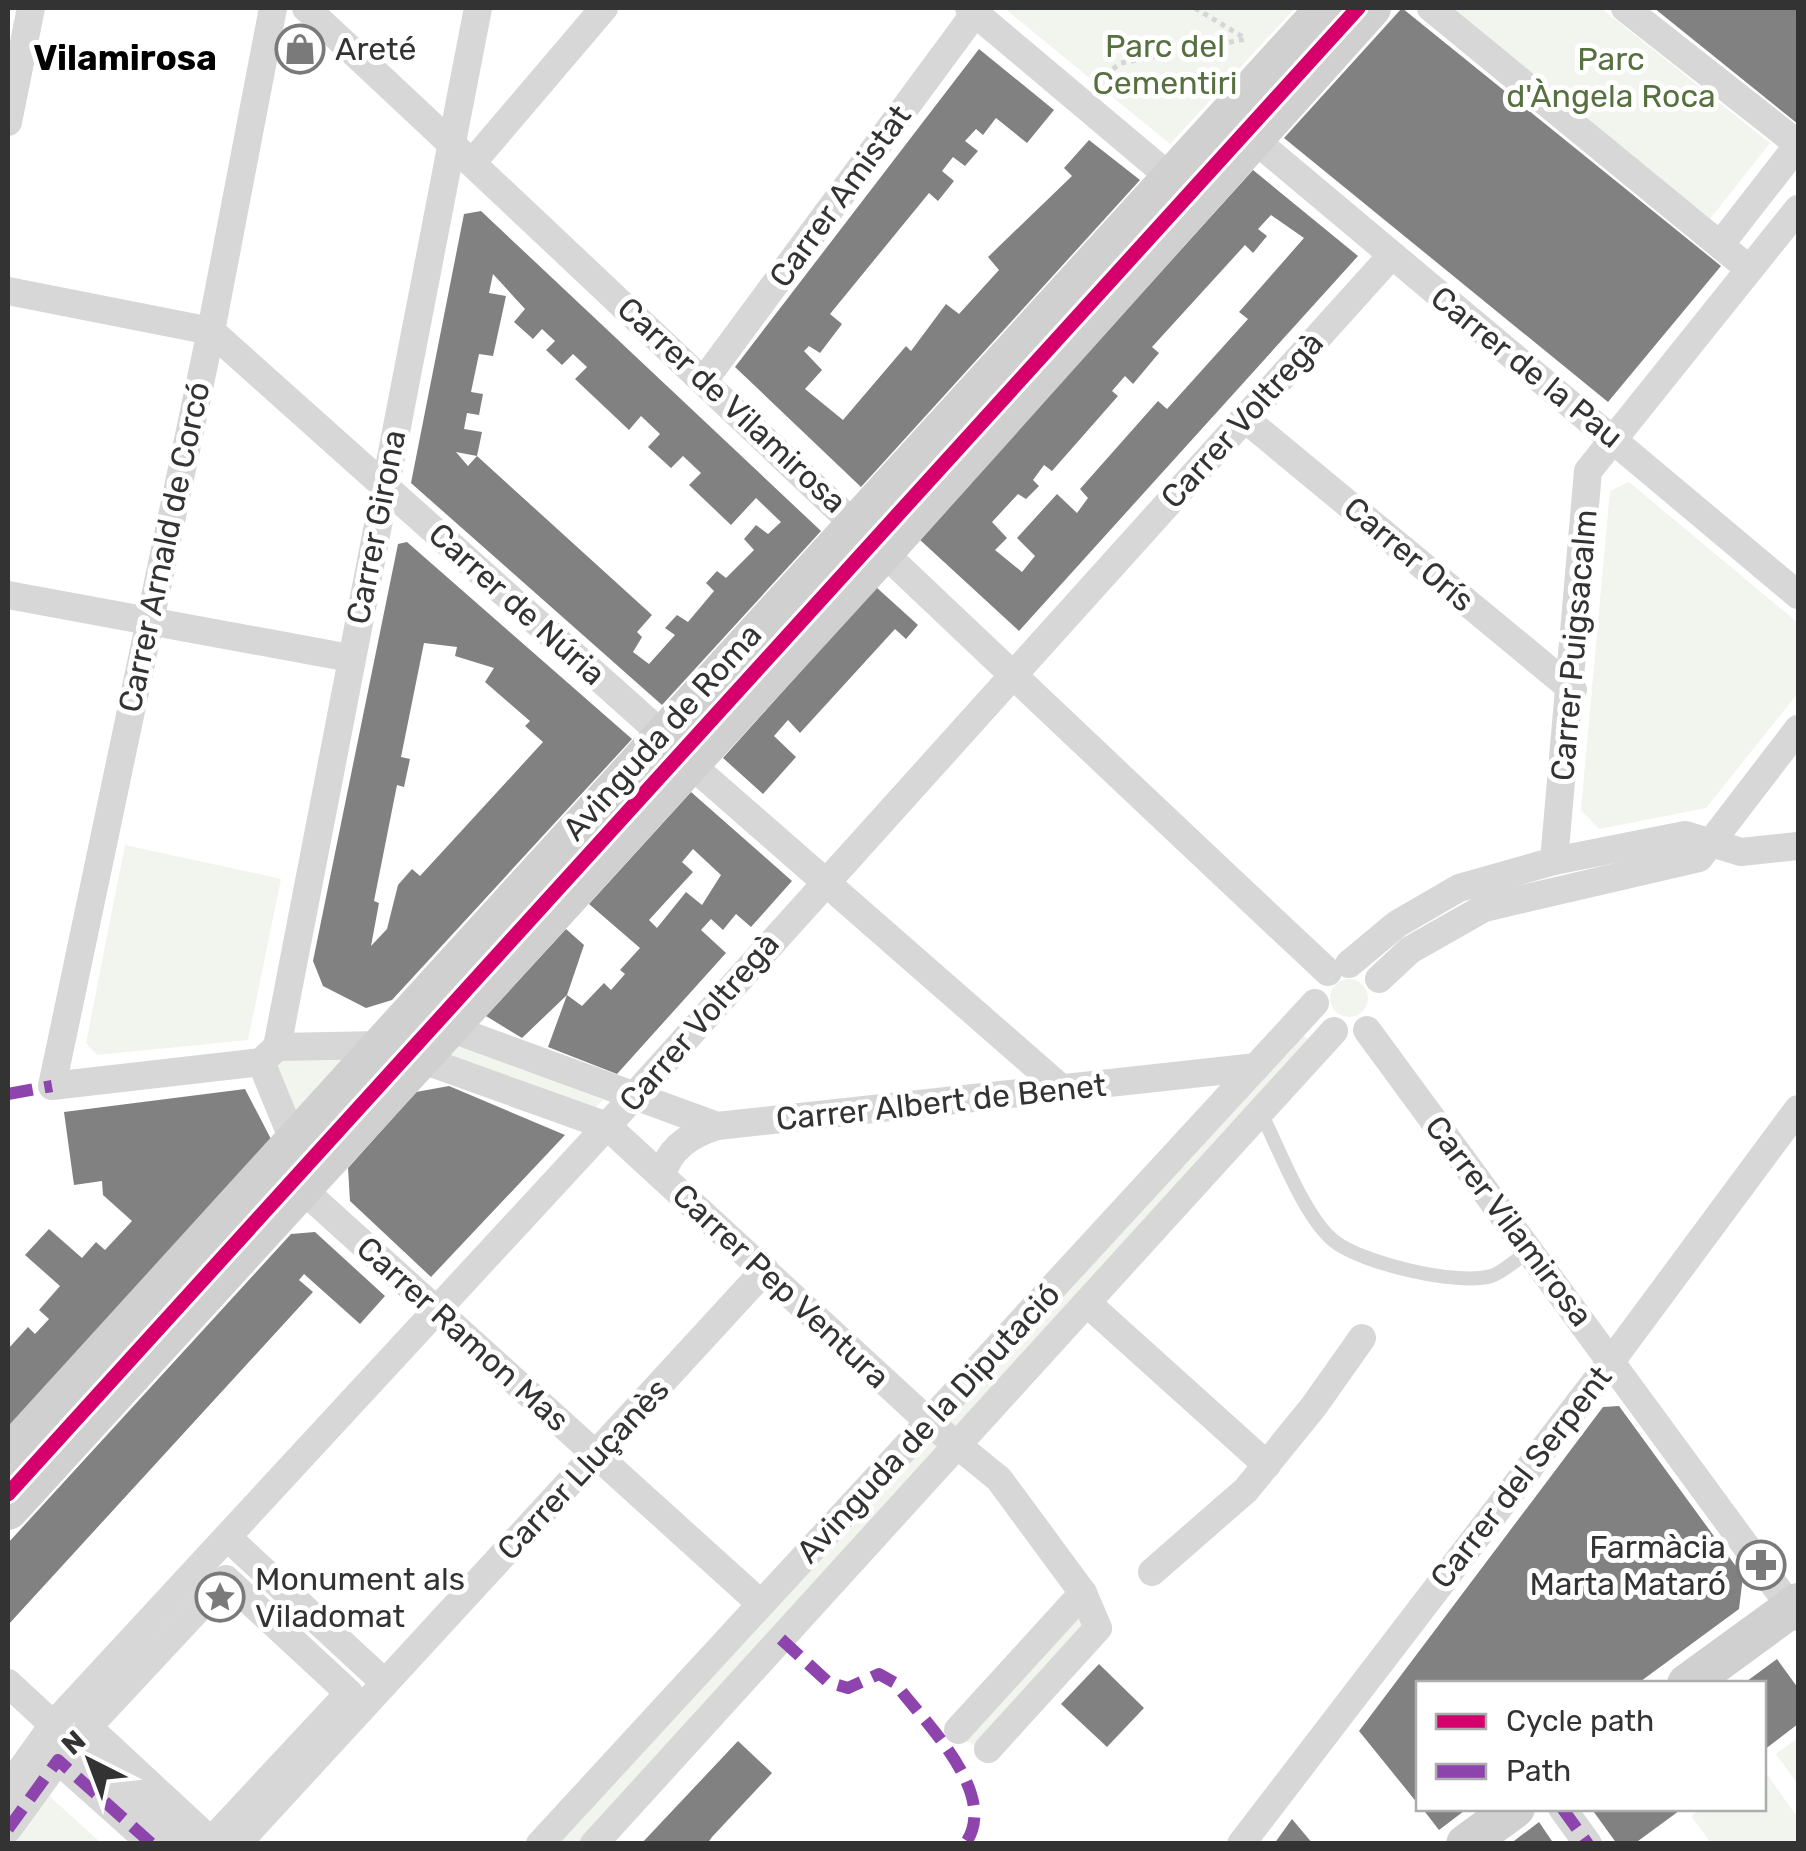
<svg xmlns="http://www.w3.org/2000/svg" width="1806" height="1851" viewBox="0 0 1806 1851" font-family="Rubik,sans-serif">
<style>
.green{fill:#f1f5ed}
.building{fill:#818181;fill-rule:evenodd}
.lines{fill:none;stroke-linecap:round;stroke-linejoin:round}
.path{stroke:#d6d6d6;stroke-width:5;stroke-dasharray:5 5;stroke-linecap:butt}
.lane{stroke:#d7d7d7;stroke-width:14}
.street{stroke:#d7d7d7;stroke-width:28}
.secondary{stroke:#d0d0d0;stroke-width:40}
.quiet{stroke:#8e44ad;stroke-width:12;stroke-dasharray:25 12;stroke-linecap:butt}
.cycleway-casing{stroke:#fff;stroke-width:21}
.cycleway{stroke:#d6006c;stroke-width:15}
.labels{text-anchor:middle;stroke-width:10;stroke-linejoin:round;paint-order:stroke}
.park-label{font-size:32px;fill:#56703f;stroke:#fff}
.poi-label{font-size:32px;fill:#333;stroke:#fff;text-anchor:start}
.street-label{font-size:32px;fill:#333;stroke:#fff}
.neighbourhood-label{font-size:35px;font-weight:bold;fill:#000;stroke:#fff}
</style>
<rect width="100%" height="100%" fill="#fff"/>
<g class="green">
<path d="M1004,8h291l-125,136z"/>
<path d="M1454,8h147l169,135 -60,76 -259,-207z"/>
<path d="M1629,482l169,141v70l-92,115 -107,21 -18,-19 29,-319z"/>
<path d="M125,845l156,34 -33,161 -151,15 -11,-12z"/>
<circle cx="1349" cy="998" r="19"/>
<path d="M1301,1032l12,12 -356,387 -13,-10z"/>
<path d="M447,1038l156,62 -9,9 -158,-58z"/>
<path d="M369,1056l-68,70 -25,-59 6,-10z"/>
<path d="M931,1433l13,11 -365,399 -27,1z"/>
<path d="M1079,1613l5,14 -108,119 -12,-6z"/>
<path d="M1798,1738v46l-22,-30z"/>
<path d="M1764,1770l34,48v25h-87l-20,-27 10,-7 63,-1z"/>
<path d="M48,1795l53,48 -88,1z"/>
</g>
<g class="building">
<path d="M1402,8l319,258 -113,136 -324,-264z"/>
<path d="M1654,8h144v116z"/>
<path d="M979,49l75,61 -27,33 -31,-25 -13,17 -7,-6 -11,12 13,10 -13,15 -12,-9 -11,14 12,10 -16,20 -9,-8 -99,121 12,10 -22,29 -11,-7 -5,5 18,19 -17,19 38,31 63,-74 5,5 35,-47 13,10 40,-44 -11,-13 84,-81 -8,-8 25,-28 51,40 -279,307 -126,-120z"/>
<path d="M1253,170l105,86 -339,375 -100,-92zM1271,215l33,23 -65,74 9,7 -81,90 -9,-8 -78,88 8,9 -11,15 -20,-19 -40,44 18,18 -13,16 -27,-22 12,-12 -15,-16 26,-28 8,5 13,-13 -6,-6 11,-15 8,6 66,-75 -6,-5 13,-15 8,8 26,-31 -7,-6 93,-102 8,8 14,-17 -9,-7z"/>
<path d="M481,211l340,320 -159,174 -251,-222 53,-269zM493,274l32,35 -11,13 19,17 9,-10 13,12 -9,9 16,15 11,-11 14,13 -12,12 54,51 12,-14 19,18 -12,13 23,21 12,-12 18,17 -12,12 42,40 25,-27 25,24 -13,12 -12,-9 -12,14 10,11 -28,28 -9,-7 -11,12 8,8 -26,31 -11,-7 -12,13 10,7 -26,29 -16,-12 9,-15 -5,-5 15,-17 -175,-159 5,-24 -18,-3 3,-16 12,2 4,-21 -12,-2 8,-38 14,2 13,-60 -17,-3zM456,452l21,4 -9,10z"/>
<path d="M407,542l225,197 -240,261 -26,8 -43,-22 -10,-25 85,-417zM424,643l33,4 -2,9 39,12 -9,14 45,39 -5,5 18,16 -123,134 -8,-7 -14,16 -11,44 -16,17 8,-43 -5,-2 23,-116 7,2 6,-28 -9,-2z"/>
<path d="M876,587l42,38 -12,14 -11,-10 -95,104 -12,-13 -14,16 22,21 -33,37 -40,-36z"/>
<path d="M691,792l101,89 -41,46 -15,-13 -13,16 -12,-11 -10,11 25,23 -109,121 -69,-27 19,-52 -45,43 -36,-22 80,-87 18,16 -17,50 15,11 22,-23 7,7 14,-16 -5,-4 20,-22 -51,-44zM693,849l28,26 -19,30 -16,-13 -29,36 -8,-8 44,-48 -11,-10z"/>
<path d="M449,1086l116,49 -134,142 -81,-76 -2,-33 68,-76z"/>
<path d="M245,1089l26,50 -263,290v-80l20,-22 7,7 14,-15 -10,-9 21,-24 -35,-31 24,-26 33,29 14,-16 9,8 27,-29 -29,-26 -1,-14 -28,4 -10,-73z"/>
<path d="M315,1232l70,64 -25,28 -56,-50 -5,6 14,12 -305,333v-82l283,-309z"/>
<path d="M1619,1406l124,170 -4,33 -102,75h-219v120l-59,-73 244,-324z"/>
<path d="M1777,1659l21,29v36l-34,26v-66h-21z"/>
<path d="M1099,1664l45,44 -37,39 -46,-43z"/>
<path d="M738,1741l34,32 -60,64 -5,7h-66z"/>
<path d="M1422,1808h46l-29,22z"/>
<path d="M1591,1808h92l-49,36h-17z"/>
<path d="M1292,1819l21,25h-39z"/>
<path d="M1539,1822l15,22h-44z"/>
</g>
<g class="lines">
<g class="path">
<path d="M1195,8l48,29"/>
<path d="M1097,81l24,-18 125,-24"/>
</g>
<path class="lane" d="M1261,1113c18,35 43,104 73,128 27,22 123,45 157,35 13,-4 28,-19 39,-26"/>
<g class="street">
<path d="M273,8l-62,323 -159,755 209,-24 16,-15 104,-2 226,81 323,297 69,56 84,114 15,35 -110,121"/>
<path d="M306,8c343,319 680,644 1022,964"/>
<path d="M969,8l202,170"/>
<path d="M1431,8l317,260"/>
<path d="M1625,8l173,136"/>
<path d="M8,122l23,-114"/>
<path d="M1255,140l543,455"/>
<path d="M472,163l132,-155"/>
<path d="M1720,245l78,-100"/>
<path d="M8,291l203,40 453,405"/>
<path d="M705,379l270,-366"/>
<path d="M1244,418l329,272"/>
<path d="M8,595l342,63"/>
<path d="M688,762l373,326"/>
<path d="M1554,861l34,-390 210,-262"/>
<path d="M1349,964l48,-40 62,-36 95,-27 131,-26 56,17 57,-6"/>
<path d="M1379,979l31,-29 74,-42 215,-50 99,-129"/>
<path d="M436,1023l281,103 539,-59"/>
<path d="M1367,1030l431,587"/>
<path d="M277,1047l201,-1039"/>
<path d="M261,1062l33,80"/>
<path d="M662,1176c6,-27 29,-42 55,-50"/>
<path d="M300,1187l460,416"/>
<path d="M1087,1303l180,162"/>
<path d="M227,1537l158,146"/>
<path d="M1152,1572l94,-82 68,-84 48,-68"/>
<path d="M226,1579l123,114 -138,148 -123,-114z"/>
<path d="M8,1683l174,161"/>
<path d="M958,1730l125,-137"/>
<path d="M8,1788l45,-63 554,-599 784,-870"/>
<path d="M1562,1808l26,36"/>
<path d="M8,1829l50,-69 94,84"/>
<path d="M237,1844l528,-574"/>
<path d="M540,1844l775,-841"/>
<path d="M594,1844l740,-813"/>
<path d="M1241,1844l371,-484 186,-251"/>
</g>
<g class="secondary">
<path d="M8,1456l1318,-1448"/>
<path d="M8,1510l877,-960 486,-542"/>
<path d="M1687,1684l111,-81"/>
<path d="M1466,1844l49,-36"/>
</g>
<g class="quiet">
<path d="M8,1094l44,-8"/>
<path d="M781,1639l47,43 20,6 31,-14 16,9c29,39 106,111 70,161"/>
<path d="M1562,1808l26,36"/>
<path d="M8,1829l50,-69 94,84"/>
</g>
<g class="cycleway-casing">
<path id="cycleway" d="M8,1494l1350,-1486"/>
</g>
<use href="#cycleway" class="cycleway"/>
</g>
<defs>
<g id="shop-ring" transform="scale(2.5)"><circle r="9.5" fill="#fff" stroke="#7a7a7a" stroke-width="1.5"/><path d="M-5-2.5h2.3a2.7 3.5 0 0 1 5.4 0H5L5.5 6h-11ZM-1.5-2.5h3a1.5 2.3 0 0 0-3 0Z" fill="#7a7a7a"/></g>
<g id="pharmacy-ring" transform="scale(2.5)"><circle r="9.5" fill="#fff" stroke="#7a7a7a" stroke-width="1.5"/><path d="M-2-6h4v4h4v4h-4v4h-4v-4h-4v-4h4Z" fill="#7a7a7a"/></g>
<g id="sight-ring" transform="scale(2.5)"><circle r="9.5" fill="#fff" stroke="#7a7a7a" stroke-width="1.5"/><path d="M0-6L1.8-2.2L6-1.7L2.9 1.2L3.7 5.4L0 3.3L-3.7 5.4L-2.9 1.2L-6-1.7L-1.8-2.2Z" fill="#7a7a7a"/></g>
</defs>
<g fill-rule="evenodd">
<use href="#shop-ring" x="300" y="49"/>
<use href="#pharmacy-ring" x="1761" y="1565"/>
<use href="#sight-ring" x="220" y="1597"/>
</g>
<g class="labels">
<g class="park-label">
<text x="1165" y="57">Parc del<tspan x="1165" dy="37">Cementiri</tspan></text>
<text x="1611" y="70">Parc<tspan x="1611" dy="37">d'Àngela Roca</tspan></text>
</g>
<g class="poi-label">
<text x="335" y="60">Areté</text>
<text x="1726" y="1558" text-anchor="end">Farmàcia<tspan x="1726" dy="37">Marta Mataró</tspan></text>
<text x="255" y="1590">Monument als<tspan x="255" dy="37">Viladomat</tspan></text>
</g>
<g class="street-label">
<text transform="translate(840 196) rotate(-54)" y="11">Carrer Amistat</text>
<text transform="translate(1527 367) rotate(39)" y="11">Carrer de la Pau</text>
<text transform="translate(732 405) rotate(43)" y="11">Carrer de Vilamirosa</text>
<text transform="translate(1242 420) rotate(-48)" y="11">Carrer Voltregà</text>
<text transform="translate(376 527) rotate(-79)" y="11">Carrer Girona</text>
<text transform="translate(164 547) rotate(-78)" y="11">Carrer Arnald de Corcó</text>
<text transform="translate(1409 554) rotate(40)" y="11">Carrer Orís</text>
<text transform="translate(517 604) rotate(42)" y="11">Carrer de Núria</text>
<text transform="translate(1574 645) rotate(-85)" y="11">Carrer Puigsacalm</text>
<text transform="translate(662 732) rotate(-48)" y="11">Avinguda de Roma</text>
<text transform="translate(699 1022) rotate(-49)" y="11">Carrer Voltregà</text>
<text transform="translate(941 1102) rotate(-6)" y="11">Carrer Albert de Benet</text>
<text transform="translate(1509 1221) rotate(53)" y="11">Carrer Vilamirosa</text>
<text transform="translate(781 1286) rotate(43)" y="11">Carrer Pep Ventura</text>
<text transform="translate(463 1334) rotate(42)" y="11">Carrer Ramon Mas</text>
<text transform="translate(928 1423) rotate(-47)" y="11">Avinguda de la Diputació</text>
<text transform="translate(583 1469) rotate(-47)" y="11">Carrer Lluçanès</text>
<text transform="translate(1521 1477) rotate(-52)" y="11">Carrer del Serpent</text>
</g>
<g class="neighbourhood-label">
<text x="125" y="70">Vilamirosa</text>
</g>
</g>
<rect width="1806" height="1851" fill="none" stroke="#333333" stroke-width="20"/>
<rect x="1416" y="1681" width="350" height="130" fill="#ffffff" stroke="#adadad" stroke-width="2.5"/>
<rect x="1436" y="1714" width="50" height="15" fill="#d6006c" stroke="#adadad" stroke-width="2.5"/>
<text x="1506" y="1731" font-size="30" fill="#333333">Cycle path</text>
<rect x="1436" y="1764" width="50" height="15" fill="#8e44ad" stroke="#adadad" stroke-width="2.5"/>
<text x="1506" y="1781" font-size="30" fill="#333333">Path</text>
<g transform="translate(90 1761) rotate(318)" stroke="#ffffff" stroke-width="8" paint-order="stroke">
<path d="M0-8L18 38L0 25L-18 38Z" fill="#333333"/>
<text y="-15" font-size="28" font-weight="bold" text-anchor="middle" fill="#333333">N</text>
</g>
</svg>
